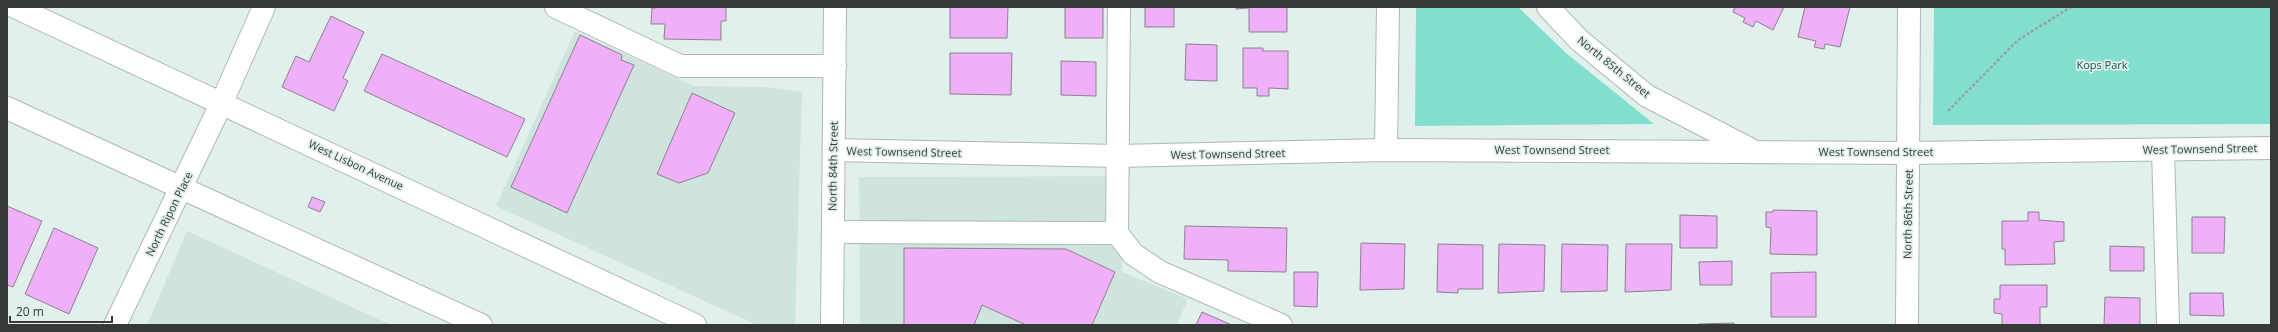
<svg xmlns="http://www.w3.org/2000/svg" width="2278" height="332" viewBox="0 0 2278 332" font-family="'Open Sans',sans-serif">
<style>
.built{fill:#cfe4df}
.green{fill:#82dfce}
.building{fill:#efaff9;stroke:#8a838b}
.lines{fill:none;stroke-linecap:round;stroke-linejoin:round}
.minor-casing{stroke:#acb9b6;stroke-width:24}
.major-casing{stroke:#acb9b6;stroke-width:24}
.path{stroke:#98a2a0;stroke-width:2.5;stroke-dasharray:3 2;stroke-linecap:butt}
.minor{stroke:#fff;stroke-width:22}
.major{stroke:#fff;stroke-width:22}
.labels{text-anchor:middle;stroke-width:3.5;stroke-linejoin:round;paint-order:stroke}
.park-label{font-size:11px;fill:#19534a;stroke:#e2f0ed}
.street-label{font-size:11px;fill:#353a39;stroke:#e2f0ed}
</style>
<rect width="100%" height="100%" fill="#e2f0ed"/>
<g class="built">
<path d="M575,31l119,55 73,1 35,5 -7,233h-38l-261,-119z"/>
<path d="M1126,176l-4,96 66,27 -11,26h-317l-1,-148z"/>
<path d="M187,231l204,94h-244z"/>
</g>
<g class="green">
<path d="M1416,7h102l48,46 88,71 -239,2z"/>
<path d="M1934,7h337v117l-338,1z"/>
</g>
<g class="building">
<path d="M665,7h61v14h-5v19l-57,-1 1,-15h-14l1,-16z"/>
<path d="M950,7h58l-1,31h-57z"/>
<rect x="1065" y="7" width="38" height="31"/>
<rect x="1145" y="7" width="29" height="20"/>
<path d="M1236,7h51v25h-38v-24l-13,1z"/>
<path d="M1735,7h49l-11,23 -17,-9 -3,6 -10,-5 2,-4 -12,-6z"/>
<path d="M1805,7h45l-10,40 -15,-3 -1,5 -10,-2 2,-6 -18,-4z"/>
<path d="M331,16l33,16 -21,46 5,3 -14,30 -52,-24 14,-31 13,6z"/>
<path d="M580,35l42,20 -1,5 13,5 -67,148 -56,-26z"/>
<path d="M1186,44l31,1v36l-32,-1z"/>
<path d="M1243,48h20v3h25v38l-19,-1v8h-12v-8h-14z"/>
<path d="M950,53h62l-1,42 -61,-1z"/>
<path d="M382,54l143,65 -18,38 -143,-66z"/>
<path d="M1061,61l35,1v34l-35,-1z"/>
<path d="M692,93l43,20 -27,60 -29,10 -22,-9z"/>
<path d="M312,197l13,5 -5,10 -12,-5z"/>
<path d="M7,206l35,15 -29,66 -6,-2z"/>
<path d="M1773,210l44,1v44l-47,-1 1,-26 -5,-1v-15h7z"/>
<path d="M2028,212h11v8l25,2v19l-10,1 1,22 -50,1v-16h-3v-28h26z"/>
<path d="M1680,215l37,1v32h-37z"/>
<path d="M2192,217h33l-1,36h-32z"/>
<path d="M1185,226l102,2 -1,44 -58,-1v-11l-44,-1z"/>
<path d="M54,228l44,20 -29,66 -44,-20z"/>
<path d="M1361,243l44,1 -1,45 -44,1z"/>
<path d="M1438,244l45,1v44h-25v4l-21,-1z"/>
<path d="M1499,244l46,1 -1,46 -46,2z"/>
<path d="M1562,244l46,1 -1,46 -46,1z"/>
<path d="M1626,244h46l-1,46 -46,2z"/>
<path d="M2110,246l34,1v24h-34z"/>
<path d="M904,248l162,1 49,23 -23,53h-66l-44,-20 -8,20h-70z"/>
<path d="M1732,261v24h-32l-1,-23z"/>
<path d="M1294,272h24l-1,35 -23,-1z"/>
<path d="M1816,272v45h-45v-44z"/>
<path d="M2000,285h47v22h-7v18h-38v-11l-8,-1v-14h6z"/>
<path d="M2190,293h33l1,23 -34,-1z"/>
<path d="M2105,297l35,1v27h-36z"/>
<path d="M1202,312l30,13h-36z"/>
<path d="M1734,323v2h-35v-1z"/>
</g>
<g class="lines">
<g class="minor-casing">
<g id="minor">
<path d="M556,7l124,59h155"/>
<path d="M1119,7l-2,226 16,21 27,18 121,53"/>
<path d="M1548,7l31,33 68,56 101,52"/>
<path d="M834,150l283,6 269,-6 523,3 362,-5"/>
<path d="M1386,150l2,-143"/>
<path d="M2163,150l5,175"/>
<path d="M833,232l284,1"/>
<path d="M115,325l107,-223 42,-95"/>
<path d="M832,325l3,-318"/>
<path d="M1907,325l2,-318"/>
</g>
</g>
<g class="major-casing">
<g id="major">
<path d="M15,7l680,318"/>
<path d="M7,108l474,217"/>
</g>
</g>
<path class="path" d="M1948,111l70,-71 53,-33"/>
<use href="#minor" class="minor"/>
<use href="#major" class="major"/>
</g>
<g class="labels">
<g class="park-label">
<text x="2102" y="69">Kops Park</text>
</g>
<g class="street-label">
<text transform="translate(1614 67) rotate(39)" y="4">North 85th Street</text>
<text transform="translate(2200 149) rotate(-1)" y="4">West Townsend Street</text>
<text x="1552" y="154">West Townsend Street</text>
<text transform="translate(904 152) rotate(1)" y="4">West Townsend Street</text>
<text x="1876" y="156">West Townsend Street</text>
<text transform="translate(1228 154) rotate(-1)" y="4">West Townsend Street</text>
<text transform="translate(356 165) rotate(25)" y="4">West Lisbon Avenue</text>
<text transform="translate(833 166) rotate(-89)" y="4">North 84th Street</text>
<text transform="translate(169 214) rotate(-64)" y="4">North Ripon Place</text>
<text transform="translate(1908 214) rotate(-89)" y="4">North 86th Street</text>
</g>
</g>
<rect width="2278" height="332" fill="none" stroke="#353a39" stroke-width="16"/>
<path d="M10 316v6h102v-6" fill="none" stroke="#353a39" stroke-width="2"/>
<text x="16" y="316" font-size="12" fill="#353a39" stroke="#e2f0ed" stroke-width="3" paint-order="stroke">20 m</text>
</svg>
